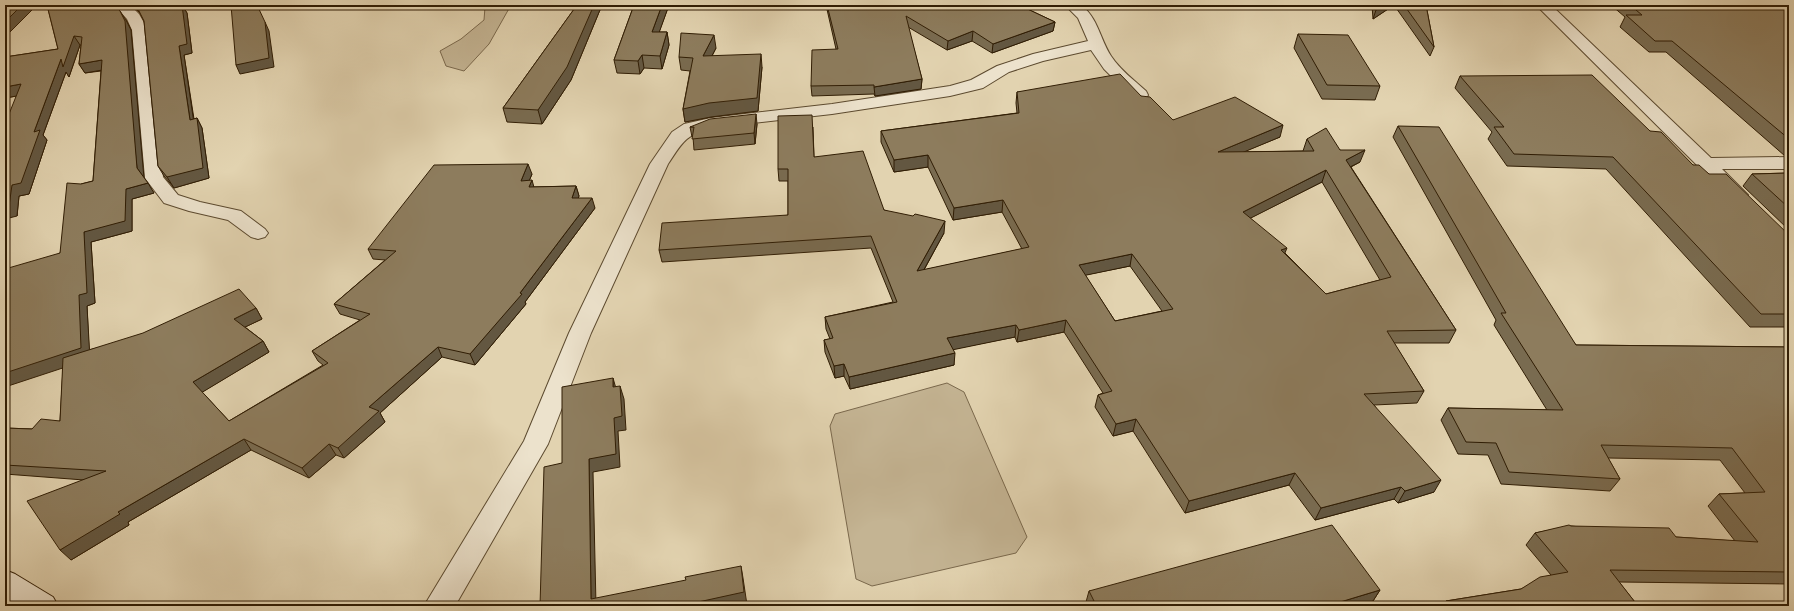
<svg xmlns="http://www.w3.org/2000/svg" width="1794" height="611" viewBox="0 0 1794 611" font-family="'Libre Bodoni',serif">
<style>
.green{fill:#c4b493;stroke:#7a684c}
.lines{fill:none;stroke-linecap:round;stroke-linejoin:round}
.street-casing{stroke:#5c4a2f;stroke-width:2}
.secondary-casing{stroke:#301d04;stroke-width:2}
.street{fill:#ece2cc;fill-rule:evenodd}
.secondary{fill:#ece2cc;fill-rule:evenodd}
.wall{fill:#796b50;stroke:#301d04;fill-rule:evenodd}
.shaded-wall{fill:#635741;stroke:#301d04}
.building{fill:#8d7c5d;stroke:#301d04;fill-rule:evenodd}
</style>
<rect width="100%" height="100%" fill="#e2d3b0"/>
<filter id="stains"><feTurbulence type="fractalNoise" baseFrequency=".005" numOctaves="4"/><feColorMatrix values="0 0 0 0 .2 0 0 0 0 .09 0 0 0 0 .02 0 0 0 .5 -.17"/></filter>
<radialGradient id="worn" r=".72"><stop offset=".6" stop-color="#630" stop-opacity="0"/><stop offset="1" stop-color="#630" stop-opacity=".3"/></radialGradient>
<g class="green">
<path d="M459,5h52l-22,39 -25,27 -18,-5 -6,-15 21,-12 23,-19 1,-13 -25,1z"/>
<path d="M947,383l17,9 63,145 -11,16 -144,33 -16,-7 -26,-153 5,-12z"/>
</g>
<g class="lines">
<g class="street-casing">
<g id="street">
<path d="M114,5h16l9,9 9,16 15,147 15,18 22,7 41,9 24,18 3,4 -3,4 -7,2 -7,-2 -23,-17 -39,-9 -25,-8 -19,-25 -13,-148 -5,-11z"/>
<path d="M1065,5h16c17,13 19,34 30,51 9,14 23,24 35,35l2,4 -2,4 -6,1 -6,-1 -30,-30 -13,-19 -48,11 -34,11 -26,16 -33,8 -118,18 -121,14c-26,7 -29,15 -43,36l-77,169 -43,111 -93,162h-31l100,-165 45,-108 81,-169 22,-32 12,-8 27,-6 121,-14 118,-18 21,-6 26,-14 36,-12 55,-13 -10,-23z"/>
<path d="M1536,5h15l160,153 78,-1v12h-67l26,26 -3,4 -7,2 -7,-2z"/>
</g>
</g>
<g class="secondary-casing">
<path id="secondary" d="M5,570l10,4 38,23 5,9h-41l-12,-8z"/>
</g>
<use href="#street" class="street"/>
<use href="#secondary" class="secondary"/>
</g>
<g class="wall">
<path d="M47,5l79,15 5,10 12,147 11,16 -22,6v32l-41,11 4,61 -8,3 2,44 167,-42 6,11 -17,8 18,14 6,11 -67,40 27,29 94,-56 -5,-4 -6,-10 48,-31 -20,-6 -6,-10 51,-44 -12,-1 -5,-10 164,-75 -3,7 5,6 42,-1 3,10 -1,2 17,10 -70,94 1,2 -51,61 -33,-8 -62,56 5,9 -41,36 -8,-3 -27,23 -58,-28 -123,72 1,3 -58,35 13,-80 -79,-6v-46l27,1 28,-8 3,-53 -3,-115 21,-69 12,-3 8,-110 -16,2 -6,-9 2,-19h-1l-11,32 -3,-5 -23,63 4,5 -18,54 -10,2 -2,20v-120l-12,2v-41l53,-8z"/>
<path d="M132,5h50l5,8 5,40 -8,2 10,64 3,-1 5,10 7,50 -35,10 -10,-12 -6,-10 -14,-145 -4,-8z"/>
<path d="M577,5h25l-31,75 -29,44 -35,-2 -4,-14z"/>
<path d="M634,5h35l-10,27h8l2,13 -7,24 -18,-1 -4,6 -23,-1 -3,-13z"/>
<path d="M826,5h193l36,17 -2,9 -61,22 -20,-12 -25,9 -39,-23 14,52 -1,10 -46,7 -1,-2 -62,2 -1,-10 25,-37z"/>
<path d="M1372,5h54l8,42 -4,9 -36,-51 -21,14z"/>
<path d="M1611,5h178v151h-4l-119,-104h-17l-29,-25 5,-10z"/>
<path d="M1298,34l82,52 -5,14 -53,-1 -28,-51z"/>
<path d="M716,48l-4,8 50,11 -4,44 -47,6 -26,5 -2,-13 7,-38 -9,-1 -2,-13z"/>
<path d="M1460,76l190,55 43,34 16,9 80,61v92h-39l-144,-158 -99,-3 -19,-27 4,-7 -37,-44z"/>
<path d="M1017,92l124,4 32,24 107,17 -37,15 60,-1 4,-12 33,11 20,12 -9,5 105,163 -7,13h-55l30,48 -7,12 -43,2 60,87 -36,11 -4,-4 -79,21 -26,-35 -104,28 -52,-82 -20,5 -18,-29 3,-12 5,-2 -39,-61 -47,10 -2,-5 -62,12 1,16 -104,24 -6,-13 -9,2 -10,-26 -1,-12 6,-1 -4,-10 -1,-12 68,-15 -22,-54 -209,14 -3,-12 129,-35v-34h-9l-1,-12 35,-42 1,30 70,53 60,23 -20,37 98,-21 -20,-37 -49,8 -25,-53 -34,5 -13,-30v-11l136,-18 -1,-10zM1322,182l58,98 -54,14 -76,-76zM1130,266l32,45 -47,10 -30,-46z"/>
<path d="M757,124l-2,20 -61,6 -1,-13h-1l-2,-10z"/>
<path d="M1398,126l178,219 213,2v237l-170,-2 19,24h-196l4,-5 75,-12 30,-14 -25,-30 9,-12 36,-7 105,11 59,4 -27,-35 11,-12 26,-1 -25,-33 -112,-2 12,21 -10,12 -109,-7 -13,-29 -30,-1 -17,-34 7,-12 99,2 -53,-85 2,-5 -103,-183z"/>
<path d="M1789,173v57l-46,-44 9,-12z"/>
<path d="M1380,590l-7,11 -286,2 -1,-1 3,-11z"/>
</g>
<g class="shaded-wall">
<path d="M22,5h15l-32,32v-15z"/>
<path d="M182,5l5,8 5,40 -8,2 11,75 -5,-10 -11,-74z"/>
<path d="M594,5h8l-31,75 -29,44 -4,-14z"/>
<path d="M662,5h7l-14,39 -3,-12z"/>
<path d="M1384,5h10l-21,14 3,-9z"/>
<path d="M120,11l6,9 5,10 13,148 -7,-10z"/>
<path d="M265,22l4,9 5,36 -34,7 -4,-9z"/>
<path d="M1055,22l-2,9 -61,22 1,-9z"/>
<path d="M973,31l-1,10 -25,9 1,-9z"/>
<path d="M667,32l2,13 -7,24 -2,-13z"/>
<path d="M714,35l2,13 -11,21 -2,-13z"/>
<path d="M74,36l6,9 -11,32 -3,-5 -23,63 4,5 -18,54 -10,2 -2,20 -12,3v-12l7,-22 22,-53 27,-73z"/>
<path d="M761,54l1,13 -4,44 -47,6 -26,5 -2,-13z"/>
<path d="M642,55l2,13 -4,6 -2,-13z"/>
<path d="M102,60l6,9 -23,4 -6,-9z"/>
<path d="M922,79l-1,10 -46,7 -1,-9z"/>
<path d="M21,84l7,10 -23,4v-11z"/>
<path d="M756,114l1,10 -2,20 -1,-11z"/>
<path d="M197,118l5,10 7,50 -35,10 -7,-11z"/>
<path d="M1283,125l-3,12 -65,27 3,-12z"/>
<path d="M1365,150l-5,12 -18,9 4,-11z"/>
<path d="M928,155v12l-34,5v-12z"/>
<path d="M528,164l4,10 -7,17 -4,-10z"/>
<path d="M1326,170l-4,12 -83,42 4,-12z"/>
<path d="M532,180l3,11 -6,-4z"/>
<path d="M148,183l6,10 -22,6v32l-41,11 4,61 -8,3 3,53 -85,28v-14l74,-78 5,-63 42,-43z"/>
<path d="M576,186l3,10 -4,12 -3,-10z"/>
<path d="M592,198l3,10 -70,94 1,2 -51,61 -5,-11 50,-61z"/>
<path d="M1003,200l-1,12 -49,8 1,-12z"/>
<path d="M945,221l-1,12 -28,51 1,-13z"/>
<path d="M1287,248l-5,12 -1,-10z"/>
<path d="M1132,254l-2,12 -53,11 2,-12z"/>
<path d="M256,308l6,11 -21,10 -7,-10z"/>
<path d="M1066,320l-2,12 -47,10 2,-12z"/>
<path d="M1016,325l-1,12 -68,14v-13z"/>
<path d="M263,341l6,11 -68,41 -8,-11z"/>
<path d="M438,347l4,10 -62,56 5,9 -41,36 -6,-10 31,-41z"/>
<path d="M955,353l-1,12 -104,24 -1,-12z"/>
<path d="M844,364v12l-9,2 -1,-12z"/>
<path d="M613,378l4,14 -4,-5z"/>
<path d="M620,386l4,13 2,31 -8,1 2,36 -27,5 3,134 -5,-7 -2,-140 25,-41z"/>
<path d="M1136,419l-3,12 -20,5 3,-12z"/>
<path d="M244,439l7,11 -123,72 1,3 -58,35 -11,-10 58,-38z"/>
<path d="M329,444l7,11 -27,23 -7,-10z"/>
<path d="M1295,473l-6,12 -104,28 4,-12z"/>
<path d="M1441,480l-7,12 -36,11 7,-12z"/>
<path d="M1401,487l-7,12 -79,21 6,-12z"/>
<path d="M741,566l2,12 4,27 -4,1h-63z"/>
<path d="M1380,590l-7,11 -18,5h-28z"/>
</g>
<g class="building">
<path d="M5,5h17l-17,17z"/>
<path d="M47,5h68l5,6 5,10 12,147 11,15 -22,6 -1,32 -41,11 3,61 -8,2 2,53 -76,25v-104l55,-16 7,-70 14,1 12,-3 9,-121 -23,4 3,-27 -8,-1 -11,31 -2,-8 -27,73 6,-2 -19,53 -9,2 -3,21 -4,1v-83l16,-40 -16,3v-30l53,-8z"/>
<path d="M136,5h46l5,39 -8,2 11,74 7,-2 6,50 -36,9 -9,-11 -14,-145z"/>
<path d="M231,5h26l8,17 4,36 -33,7z"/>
<path d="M577,5h17l-27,62 -29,43 -35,-2z"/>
<path d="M634,5h28l-10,27h15l-7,24 -18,-1 -4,6 -24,-1z"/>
<path d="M827,5h192l36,17 -62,22 -20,-13 -25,10 -42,-25 16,63 -48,8v-2l-63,1 1,-36 26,-1z"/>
<path d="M1376,5h8l-8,5z"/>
<path d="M1404,5h22l8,42z"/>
<path d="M1630,5h159v134l-117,-98h-17l-29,-26h16z"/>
<path d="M681,33l33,2 -11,21 58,-2 -4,44 -48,5 -26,6 10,-51 -14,-1z"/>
<path d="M1298,34l50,1 32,51 -53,-1z"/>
<path d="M1120,74l21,22 9,1 23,23 62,-23 48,28 -65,27 96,-1 -7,-12 19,-11 14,22h25l-19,10 110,170 -69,1 37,60 -60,3 77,86 -36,11 -4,-4 -80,21 -26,-35 -106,28 -53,-82 -20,5 -18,-29 14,-4 -46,-71 -47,10 -3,-5 -69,13 8,15 -106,24 -5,-13 -10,2 -10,-26 9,-2 -8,-21 72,-15 -26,-66 -212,14 3,-27 126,-8v-46h-10v-53l34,-1 2,42 49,-6 21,59 29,6 2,-2 30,7 -28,50 112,-24 -26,-47 -49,8 -26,-53 -34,5 -13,-29 138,-18 -2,-21zM1326,170l65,107 -65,17 -45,-44 6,-2 -44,-36zM1132,254l41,55 -58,12 -36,-56z"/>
<path d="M1592,75l58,56 11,1 32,33h6l10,9h17l63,61v79h-28l-148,-157 -99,-3 -20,-27h10l-44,-51z"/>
<path d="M756,114l-2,19 -62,6 2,-12h-4l20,-8z"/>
<path d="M1398,126l41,1 137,218 213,2v225l-179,-2 28,36h-189l-3,-5 75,-12 19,-12 28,-5 -33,-39 34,-8 2,1 98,2 7,9 82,5 -39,-48 46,-2 -33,-44 -131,-3 19,34 -111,-7 -13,-29 -30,-1 -18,-34 115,2 -62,-97h5z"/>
<path d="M528,164l-7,17 11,-1 -3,7 47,-1 -4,12h20l-72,95 2,1 -52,60 -32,-7 -69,60 10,4 -41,37 -9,-4 -27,24 -58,-29 -126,73 2,2 -60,36 -33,-49 79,-30 -101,-6v-37l27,1 9,-10 19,2 3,-63 80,-25 96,-44 17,19 -22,11 29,22 -70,41 36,39 99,-58 -16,-12 58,-37 -36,-10 62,-53 -28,-2 66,-84z"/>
<path d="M1789,173v35l-37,-34z"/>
<path d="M613,378v9l7,-1 2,30 -8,2 2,36 -27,5 2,140 95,-19 -1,-3 56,-11 3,26 -64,14h-140l4,-139 18,-4v-76z"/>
<path d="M1332,525l48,65 -53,16h-250l17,-5 -5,-10z"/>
<path d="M1789,602v4h-35z"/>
</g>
<rect width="1794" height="611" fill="none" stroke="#e2d3b0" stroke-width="20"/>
<rect x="6" y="6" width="1782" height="599" fill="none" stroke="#301d04" stroke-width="2"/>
<rect x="10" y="10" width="1774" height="591" fill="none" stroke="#301d04"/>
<rect width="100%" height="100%" filter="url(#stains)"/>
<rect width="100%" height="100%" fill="url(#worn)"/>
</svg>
